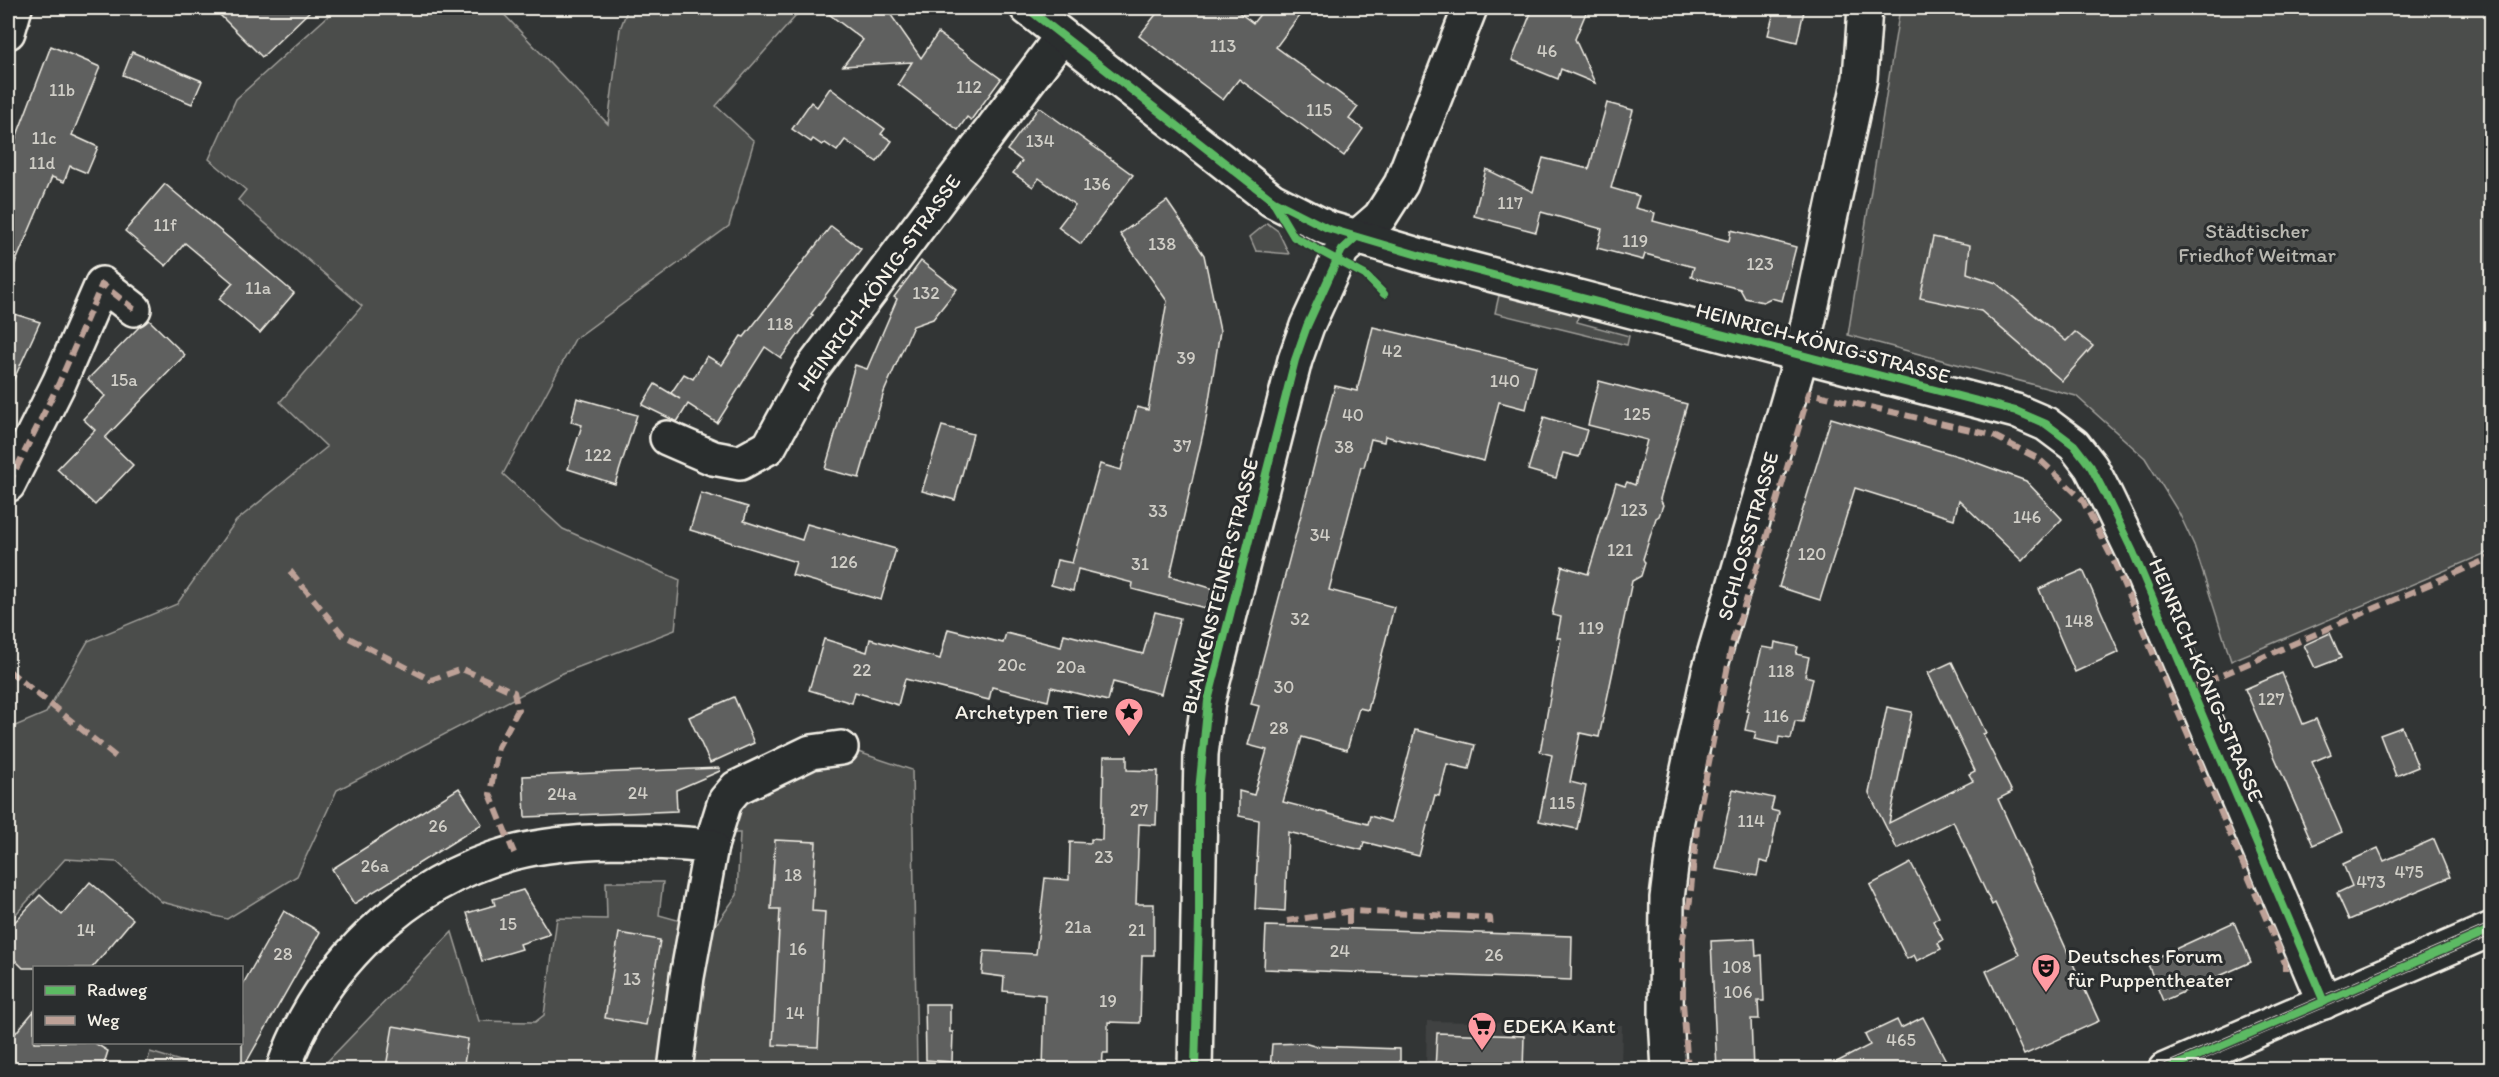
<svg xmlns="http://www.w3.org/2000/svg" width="2499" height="1077" viewBox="0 0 2499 1077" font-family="Itim,sans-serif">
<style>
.built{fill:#404242}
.green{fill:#4b4d4c;stroke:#a09f9a;stroke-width:1.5}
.building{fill:#5f605f;stroke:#f4f1e8;stroke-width:1.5}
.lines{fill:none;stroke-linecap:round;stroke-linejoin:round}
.minor-casing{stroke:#f4f1e8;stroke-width:38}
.major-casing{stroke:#f4f1e8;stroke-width:38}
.minor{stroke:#2a2d2e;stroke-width:33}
.major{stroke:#2a2d2e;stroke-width:33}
.tram{stroke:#f4f1e8;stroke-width:1.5}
.quiet{stroke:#bda197;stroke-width:6;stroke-dasharray:12 6;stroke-linecap:butt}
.cycleway-casing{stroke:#2a2d2e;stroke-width:11}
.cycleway{stroke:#5cba63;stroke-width:8}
.labels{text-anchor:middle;stroke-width:6;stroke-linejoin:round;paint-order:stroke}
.number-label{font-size:18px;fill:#cfcdc6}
.park-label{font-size:21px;fill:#b9b8b1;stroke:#2a2d2e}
.street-label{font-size:21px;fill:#f4f1e8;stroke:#2a2d2e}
.poi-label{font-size:21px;fill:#f4f1e8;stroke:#2a2d2e;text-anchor:start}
</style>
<rect width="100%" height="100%" fill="#323535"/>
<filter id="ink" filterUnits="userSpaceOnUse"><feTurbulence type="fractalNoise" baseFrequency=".0167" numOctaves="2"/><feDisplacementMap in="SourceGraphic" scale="12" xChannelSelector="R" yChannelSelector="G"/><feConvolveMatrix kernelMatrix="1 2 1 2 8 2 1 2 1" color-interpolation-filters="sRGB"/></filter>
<g filter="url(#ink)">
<path class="built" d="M1427,1021l195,4 -1,44 -195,1z"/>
<g class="green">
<path d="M337,8h161l110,116 12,-95 8,-21h175l-87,98 38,35 -25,85 -154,113 -72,135 60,55 117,51 -5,50 -112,43 -226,117 -40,86 -70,43 -65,-17 -45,-40 -52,-3 -57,64v-194l38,-16 42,-72 89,-37 59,-83 91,-74 -47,-45 82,-96 -124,-106 8,-10 -37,-31 27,-60z"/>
<path d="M1900,8h591v543l-260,110 -37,-116 -15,-32 -34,-55 -69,-62 -228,-61z"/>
<path d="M1267,223l11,8 11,23 -33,-3 -6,-14z"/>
<path d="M1500,291l79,20 -2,11 52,14 -2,9 -132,-32z"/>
<path d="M852,750l60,20 5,299 -225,1 18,-137 27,-38 3,-62h-7v-22l6,-8z"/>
<path d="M606,882h57l-4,33 22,6 -21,148 -341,1 133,-138 27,89 56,1 9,-7 13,-97 50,1z"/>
<path d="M150,1052l57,17h-61z"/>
</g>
<g class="building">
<path d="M213,8h100l-51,49z"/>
<path d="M821,8h65l35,50 17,-25 63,46 -30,41 -4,-3 -9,13 -60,-46 14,-22 -69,4 20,-26z"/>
<path d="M1161,8h72l20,15 12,-15h40l-29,39 82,60 -9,12 14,10 -19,27 -105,-77 -16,21 -84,-64z"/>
<path d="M1533,8h55l-13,31 20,44 -34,-14 -3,10 -46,-19z"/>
<path d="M1775,8h15l14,3 -7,31 -29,-7z"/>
<path d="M51,46l49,21 -28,68 26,12 -11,26 -17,-7 -6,16 -12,-5 -44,103v-121z"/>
<path d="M132,52l70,29 -10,23 -69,-29z"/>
<path d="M830,88l55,41 -4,5 11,7 -15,21 -32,-22 -8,11 -12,-8 -3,2 -9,-6 -2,3 -19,-13 19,-27 6,5z"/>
<path d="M1607,103l26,7 -22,78 28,8 -4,12 20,5 -2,8 76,20 2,-11 65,17 -14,54 -11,-3 -8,4 -18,-4 -5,-9 -49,-12 3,-10 -49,-13 -2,6 -46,-12 5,-19 -61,-17 -5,20 -62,-16 12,-47 47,23 10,-34 46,11z"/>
<path d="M1039,107l94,68 -52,69 -23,-17 17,-22 -36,-27 -6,9 -20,-14 9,-12 -15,-11z"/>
<path d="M165,184l129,109 -34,40 -41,-34 14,-16 -48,-40 -19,23 -41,-35z"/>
<path d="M1167,201l37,54 16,76 -15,94 -35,151 44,13 -5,20 -77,-20 1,-6 -55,-14 -5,22 -22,-6 6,-25 15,3 28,-99 21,6 16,-63 11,3 19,-109 -47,-67z"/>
<path d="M831,226l30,23 -50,65 2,1 -32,43 -16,-11 -48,76 -29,-19 -11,18 -35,-17 13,-21 25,15 -9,-6 13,-19 9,5 14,-23 15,9 19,-29 3,1z"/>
<path d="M1933,237l37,8 -3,28 29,10 70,58 9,-9 18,14 -31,35 -81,-70 -61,-13z"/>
<path d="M921,261l36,28 -24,30 -20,7 -29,66 -25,86 -34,-9 30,-104 12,4 30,-70 -3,-2z"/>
<path d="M8,312l32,10 -32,70z"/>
<path d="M149,320l36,35 -80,83 28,27 -38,40 -38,-36 38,-39 -12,-11 22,-23 -17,-17 51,-52z"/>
<path d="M1373,327l163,39 -10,43 -27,-7 -15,59 -99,-25 -1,6 -13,-3 -7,28h-3l-32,123 65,17 -26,103 -9,-2 -12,42 -45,-13 -19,65 85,22 2,-8 21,6 24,-92 60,15 -6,24 -22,-5 -8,32 -4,-1 -16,61 -55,-14 -2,8 -74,-18 -3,79 -30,-2 4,-89 -20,-4v-25l15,4 13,-45 -19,-5 11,-39 -8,-2 84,-318 22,5z"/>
<path d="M1599,381l88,23 -27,95 3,6 -4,11 -3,2 -13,41 2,4 -4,13 -9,5 -33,156 -19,-4 -10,49 16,4 -9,43 -38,-8 13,-66 -12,-3 21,-114h-4l4,-21 -9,-2 10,-49 26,8 28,-91 9,3 2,-4 8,3 12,-45 -59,-15z"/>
<path d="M577,398l60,17 -22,69 -47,-15 14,-44 -11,-3z"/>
<path d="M1544,417l43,13 -8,27 -16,-4 -7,25 -28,-8z"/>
<path d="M1831,418l130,39 65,24 36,38 -40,42 -63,-61 -5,19 -99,-31 -35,112 -41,-13z"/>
<path d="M942,426l31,8 -18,66 -33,-9z"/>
<path d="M701,493l47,14 -4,14 58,19 5,-16 89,25 -15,51 -89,-25 4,-13 -106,-32z"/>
<path d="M2083,570l36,82 -44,20 -36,-83z"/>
<path d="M1155,612l25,6 -19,76 -48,-12 -5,19 -57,-14 -3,14 -56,-14 -3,13 -84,-21 -7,26 -43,-13 -3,11 -43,-13 15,-51 43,13 3,-13 70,20 8,-30 55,14 3,-10 55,14 3,-13 79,20z"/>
<path d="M2330,633l11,25 -26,10 -11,-23z"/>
<path d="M1775,642l23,5 -2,7 13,3 -4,19 8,2 -10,44 -8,-1 -4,18 -12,-2 -1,7 -24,-5 2,-7 -11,-2 4,-18 -3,-1 16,-64 12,2z"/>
<path d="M1952,662l34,71 -3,1 29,58 -14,7 101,222 -75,34 -38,-84 33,-16 -24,-52 -3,2 -39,-84 -56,28 -28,-56 18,-86 25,5 -23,111 84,-42 -4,-7 6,-3 -47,-98z"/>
<path d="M2282,673l21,51 13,-5 15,35 -19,8 30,70 -29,13 -68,-156z"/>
<path d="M734,697l20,46 -44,20 -21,-46z"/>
<path d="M2402,727l16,40 -22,9 -16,-41z"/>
<path d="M1104,756h23v14l31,1 -2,54 -17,-1 -3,80h18v51h-12l-2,68 -32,-1v31h-5l-1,17h-59l2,-75 -42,-4 1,-14 -22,-3 2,-23 52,3 9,-76 24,2 1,-38 21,1v-4l11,1z"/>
<path d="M719,768l1,3 -44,19 1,21 -152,6 -2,-41z"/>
<path d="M459,788l23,36 -128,80 -22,-35z"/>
<path d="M1733,789l41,9 -3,12 8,2 -11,51 -8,-2 -3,15 -41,-7z"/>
<path d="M2434,839l16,38 -101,43 -12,-27 15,-7 -9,-22 35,-16 6,13z"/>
<path d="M775,840l41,2 -4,69 13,1 -7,135 -45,-2 7,-136h-9z"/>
<path d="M1911,863l28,54 -6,4 10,19 -5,3 3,6 -24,12 -3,-6 -7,4 -37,-74z"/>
<path d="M90,882l43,37 -41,49h-69l-15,-15v-24l32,-34 22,20z"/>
<path d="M523,890l27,44 -30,10 2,5 -40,12 -15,-48 28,-8 -2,-6z"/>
<path d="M284,911l36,21 -78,138v-84z"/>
<path d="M2234,922l17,40 -88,39 -16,-39z"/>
<path d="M1266,926l306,10 -1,44 -307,-11z"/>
<path d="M619,933l41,7 -14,85 -41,-7z"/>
<path d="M1755,939l1,17 6,-1 2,46h-6l1,18h-8l2,51h-36l-6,-129z"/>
<path d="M925,1004h25v28h3l-1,30 -26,-2z"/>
<path d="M34,1011v31h59l15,9 -6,19h-94v-28z"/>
<path d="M1923,1017l28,53h-130l49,-25 -5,-10 32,-15 4,8z"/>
<path d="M393,1026l75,13 -5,31h-63l-14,-3z"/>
<path d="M1437,1033l87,3 -1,34h-88z"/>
<path d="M1304,1043l10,3 86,3v21h-130l2,-26z"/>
</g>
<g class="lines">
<g class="minor-casing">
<g id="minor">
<path d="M8,32l7,-24"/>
<path d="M1801,356l59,-278 5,-70"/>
<path d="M667,438l46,20 27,5 29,-16 42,-77 251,-334"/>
<path d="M8,485l51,-102 43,-99 32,25"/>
<path d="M711,846l14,-45 11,-13 75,-36 30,-4"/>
<path d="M283,1070c35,-103 124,-188 229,-217 63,-16 135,-13 199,-7l-24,131 -12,93"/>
<path d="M1195,1070l6,-316 7,-53 61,-240 26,-101 12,-34 35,-76 38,-33 21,-33 69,-176"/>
</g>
</g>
<g class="major-casing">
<g id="major">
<path d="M1027,8l245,192 55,28 101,30 588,153 30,13 28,21 17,22 14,27 28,58 191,450"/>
<path d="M1669,1070l-3,-52 1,-120 10,-78 32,-148 92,-316"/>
<path d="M2165,1070l327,-141"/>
</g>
</g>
<use href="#minor" class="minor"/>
<use href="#major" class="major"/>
<g class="tram">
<path d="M2151,1070l341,-147"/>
<path d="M2178,1070l314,-135"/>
</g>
<g class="quiet">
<path d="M8,485l51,-102 43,-99 32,25"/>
<path d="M290,571l53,64 88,45 31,-11 52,23 4,18 -20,37 -8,47 24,59"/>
<path d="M8,670l108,87"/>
<path d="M2190,689l302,-132"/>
<path d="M1349,912v15"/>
<path d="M1287,921l64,-10 139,7 1,12"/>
<path d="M1688,1070l-5,-68v-64l7,-38 8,-82 35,-178 30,-91 46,-156 183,42 47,24 43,40 33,65 170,399v12"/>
</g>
<g class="cycleway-casing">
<g id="cycleway">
<path d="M1027,8l245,192 55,28 101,30 588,153 30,13 28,21 17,22 14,27 28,58 191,450"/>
<path d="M1272,200l22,37 71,38 19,19"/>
<path d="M1195,1070l4,-152v-127l9,-90 87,-341 12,-34 30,-66 5,-10 13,-12"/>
<path d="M2165,1070l327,-141"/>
</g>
</g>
<use href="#cycleway" class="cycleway"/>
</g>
</g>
<defs>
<g id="sight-pin" transform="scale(1.5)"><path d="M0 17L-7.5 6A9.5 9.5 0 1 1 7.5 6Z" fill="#ff9aa2" stroke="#2a2d2e"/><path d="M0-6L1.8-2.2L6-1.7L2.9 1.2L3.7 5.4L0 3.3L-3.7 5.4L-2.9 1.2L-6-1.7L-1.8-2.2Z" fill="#111"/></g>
<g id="theatre-pin" transform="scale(1.5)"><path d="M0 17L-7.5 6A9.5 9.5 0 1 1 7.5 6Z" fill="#ff9aa2" stroke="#2a2d2e"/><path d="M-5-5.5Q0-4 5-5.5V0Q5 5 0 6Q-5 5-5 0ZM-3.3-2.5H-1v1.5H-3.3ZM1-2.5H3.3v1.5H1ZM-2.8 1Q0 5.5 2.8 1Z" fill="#111"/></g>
<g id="supermarket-pin" transform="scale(1.5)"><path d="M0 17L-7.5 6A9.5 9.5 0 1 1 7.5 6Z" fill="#ff9aa2" stroke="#2a2d2e"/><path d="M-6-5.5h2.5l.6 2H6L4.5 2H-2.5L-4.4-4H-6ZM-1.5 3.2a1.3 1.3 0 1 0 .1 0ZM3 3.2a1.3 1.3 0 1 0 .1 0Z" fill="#111"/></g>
</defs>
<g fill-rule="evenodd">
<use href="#sight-pin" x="1129" y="712"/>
<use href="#theatre-pin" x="2046" y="968"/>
<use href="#supermarket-pin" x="1482" y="1026"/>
</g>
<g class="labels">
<g class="number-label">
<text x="1223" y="52">113</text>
<text x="1547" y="57">46</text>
<text x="969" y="93">112</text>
<text x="62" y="96">11b</text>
<text x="1319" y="116">115</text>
<text x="44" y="144">11c</text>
<text x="1040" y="147">134</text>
<text x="42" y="169">11d</text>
<text x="1097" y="190">136</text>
<text x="1510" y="209">117</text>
<text x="165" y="231">11f</text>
<text x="1635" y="247">119</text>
<text x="1162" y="250">138</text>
<text x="1760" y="270">123</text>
<text x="258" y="294">11a</text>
<text x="926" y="299">132</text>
<text x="780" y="330">118</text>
<text x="1392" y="357">42</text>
<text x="1186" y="364">39</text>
<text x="124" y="386">15a</text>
<text x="1505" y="387">140</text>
<text x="1637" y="420">125</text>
<text x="1353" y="421">40</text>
<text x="1182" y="452">37</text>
<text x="1344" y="453">38</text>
<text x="598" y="461">122</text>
<text x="1634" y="516">123</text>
<text x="1158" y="517">33</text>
<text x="2027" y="523">146</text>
<text x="1320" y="541">34</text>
<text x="1620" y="556">121</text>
<text x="1812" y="560">120</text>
<text x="844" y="568">126</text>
<text x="1140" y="570">31</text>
<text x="1300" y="625">32</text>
<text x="2079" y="627">148</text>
<text x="1591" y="634">119</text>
<text x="1012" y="671">20c</text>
<text x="1071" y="673">20a</text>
<text x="862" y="676">22</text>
<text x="1781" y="677">118</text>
<text x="1284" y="693">30</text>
<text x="2271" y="705">127</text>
<text x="1776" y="722">116</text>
<text x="1279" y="734">28</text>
<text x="638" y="799">24</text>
<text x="562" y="800">24a</text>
<text x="1562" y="809">115</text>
<text x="1139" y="816">27</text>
<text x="1751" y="827">114</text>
<text x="438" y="832">26</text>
<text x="1104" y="863">23</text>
<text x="375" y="872">26a</text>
<text x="2409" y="878">475</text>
<text x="793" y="881">18</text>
<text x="2371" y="888">473</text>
<text x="508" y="930">15</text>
<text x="1078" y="933">21a</text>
<text x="86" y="936">14</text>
<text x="1137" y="936">21</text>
<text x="798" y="955">16</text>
<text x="1340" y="957">24</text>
<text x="283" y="960">28</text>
<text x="1494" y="961">26</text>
<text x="1737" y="973">108</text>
<text x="632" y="985">13</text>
<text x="1738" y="998">106</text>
<text x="1108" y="1007">19</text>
<text x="795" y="1019">14</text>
<text x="1901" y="1046">465</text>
</g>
<g class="park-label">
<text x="2257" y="238">Städtischer<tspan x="2257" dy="24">Friedhof Weitmar</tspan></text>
</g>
<g class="street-label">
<text transform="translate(879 283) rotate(-54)" y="7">HEINRICH-KÖNIG-STRASSE</text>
<text transform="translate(1823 343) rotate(15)" y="7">HEINRICH-KÖNIG-STRASSE</text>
<text transform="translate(1748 536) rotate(-74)" y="7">SCHLOSSSTRASSE</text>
<text transform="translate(1220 586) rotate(-76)" y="7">BLANKENSTEINER STRASSE</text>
<text transform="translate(2206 680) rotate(67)" y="7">HEINRICH-KÖNIG-STRASSE</text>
</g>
<g class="poi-label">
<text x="1108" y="719" text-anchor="end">Archetypen Tiere</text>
<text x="2067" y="963">Deutsches Forum<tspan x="2067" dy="24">für Puppentheater</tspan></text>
<text x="1503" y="1033">EDEKA Kant</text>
</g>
</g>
<rect width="2499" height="1077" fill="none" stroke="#2a2d2e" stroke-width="30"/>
<rect x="15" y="15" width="2469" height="1047" fill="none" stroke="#f4f1e8" stroke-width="2" filter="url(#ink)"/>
<rect x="33" y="966" width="210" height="78" fill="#2a2d2e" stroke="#7b7b78" stroke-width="1.5"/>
<rect x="45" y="986" width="30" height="9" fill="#5cba63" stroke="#7b7b78" stroke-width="1.5"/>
<text x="87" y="996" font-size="18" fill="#f4f1e8">Radweg</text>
<rect x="45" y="1016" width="30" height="9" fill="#bda197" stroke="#7b7b78" stroke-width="1.5"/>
<text x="87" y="1026" font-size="18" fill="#f4f1e8">Weg</text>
</svg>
